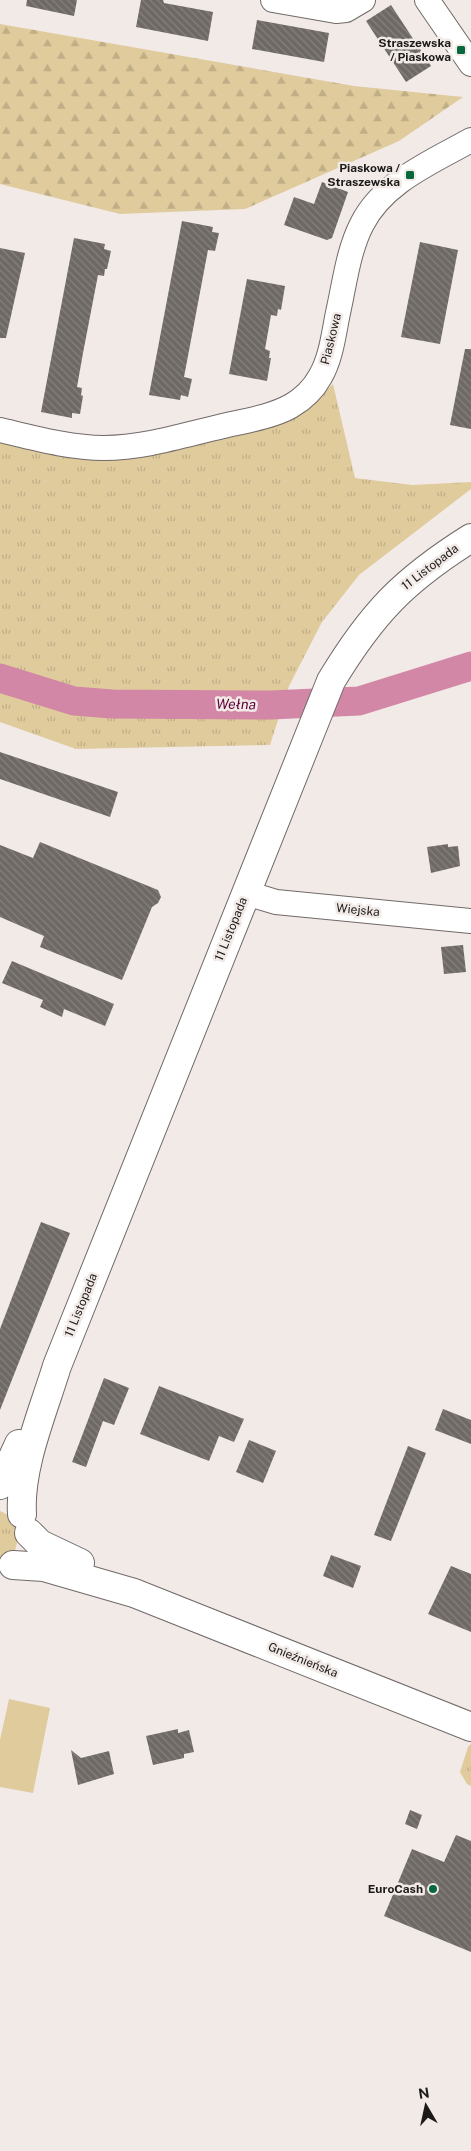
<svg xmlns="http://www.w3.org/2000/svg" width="471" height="2151" viewBox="0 0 471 2151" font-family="'Public Sans',sans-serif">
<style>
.grass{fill:url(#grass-tufts)}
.forest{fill:url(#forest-firs)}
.pitch{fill:#e0cb9d}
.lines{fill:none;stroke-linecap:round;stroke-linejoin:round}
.river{stroke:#d287a6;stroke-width:29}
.building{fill:url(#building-back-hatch)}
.minor-casing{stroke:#716a68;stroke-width:26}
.major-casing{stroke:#716a68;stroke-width:30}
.minor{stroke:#fff;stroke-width:24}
.major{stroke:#fff;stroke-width:28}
.poi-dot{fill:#06693e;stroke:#f2eae7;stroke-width:2}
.labels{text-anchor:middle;stroke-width:5;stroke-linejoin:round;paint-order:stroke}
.poi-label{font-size:12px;font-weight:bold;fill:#1c1a19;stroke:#f2eae7;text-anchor:end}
.street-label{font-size:12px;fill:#1c1a19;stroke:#f2eae7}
.water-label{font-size:14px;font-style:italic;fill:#5f0137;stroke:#f2eae7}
</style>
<defs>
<pattern id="grass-tufts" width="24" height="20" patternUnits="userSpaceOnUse" patternTransform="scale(1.25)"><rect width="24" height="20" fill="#e0cb9d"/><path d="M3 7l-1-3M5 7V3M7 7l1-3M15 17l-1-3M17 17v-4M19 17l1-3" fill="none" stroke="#c0ae87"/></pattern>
<pattern id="forest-firs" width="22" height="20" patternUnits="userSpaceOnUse" patternTransform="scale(1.25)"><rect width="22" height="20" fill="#e0cb9d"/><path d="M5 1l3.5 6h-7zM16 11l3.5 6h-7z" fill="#c0ae87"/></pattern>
<pattern id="building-back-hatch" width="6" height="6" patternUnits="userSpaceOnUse" patternTransform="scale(1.25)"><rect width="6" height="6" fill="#6e6964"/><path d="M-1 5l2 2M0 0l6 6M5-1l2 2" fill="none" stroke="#85817e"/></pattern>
</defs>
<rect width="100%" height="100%" fill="#f2eae7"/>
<g class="grass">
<path d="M333,384l22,94 57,7 59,-3v7l-112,86 -37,47 -33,64 -19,59 -194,4 -76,-27v-286l91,19 205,-39z"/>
<path d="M0,1511c17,7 21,22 15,39l-15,12z"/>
<path d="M471,1744v42l-4,-2 -7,-12 8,-25z"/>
</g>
<path class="forest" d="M0,24l354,62 109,11 -64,44 -154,68 -125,5 -120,-30z"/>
<path class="pitch" d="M9,1699l41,9 -17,85 -33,-6v-47z"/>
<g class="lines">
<path class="river" d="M0,678l74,23 38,3 159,1 88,-4 112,-35"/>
</g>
<g class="building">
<path d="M27,0h50l-3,16 -48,-10z"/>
<path d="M141,0h22l1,3 49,9 -5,29 -72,-14z"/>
<path d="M391,5l40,61 -25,16 -40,-61z"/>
<path d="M257,20l72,13 -5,29 -72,-13z"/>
<path d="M322,182l26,10 -16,46 -5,2 -43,-15 10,-28 20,7z"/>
<path d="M182,221l31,6 -1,5 7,1 -4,18 -7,-1 -24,127 8,2 -4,18 -7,-2 -1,5 -31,-5z"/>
<path d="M74,238l31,6 -1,5 7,2 -4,18h-2l-1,7 -6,-1 -15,78 -6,34 5,1 -1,7 2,1 -3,18 -8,-1v5l-31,-6z"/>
<path d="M420,242l38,8 -18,94 -39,-7z"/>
<path d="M0,248l25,5 -19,85h-6z"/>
<path d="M247,279l38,7 -4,24 -3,-1 -1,7 -6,-1 -6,34 5,2 -1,7h2l-4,23 -38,-7z"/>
<path d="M465,349h6v80l-21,-4z"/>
<path d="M0,752l118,40 -8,25 -110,-38z"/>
<path d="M40,842l118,48 3,7 -3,6 -6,4 -30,73 -82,-33 4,-11 -44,-19v-72l33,13z"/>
<path d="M448,844v3l10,-1 2,20 -29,7 -4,-26z"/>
<path d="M463,945l3,27 -22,2 -3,-27z"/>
<path d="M12,961l102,43 -9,22 -41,-17 -2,8 -22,-10 3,-7 -41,-17z"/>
<path d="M41,1222l29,11 -70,177v-81z"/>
<path d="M104,1378l25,10 -15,37 -11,-4 -17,46 -14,-5z"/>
<path d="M159,1386l85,33 -10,23 -15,-6 -10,25 -69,-27z"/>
<path d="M443,1409l28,11v24l-36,-14z"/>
<path d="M249,1440l27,11 -13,32 -27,-11z"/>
<path d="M408,1446l18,7 -35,88 -17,-6z"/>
<path d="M331,1555l30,11 -8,22 -30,-12z"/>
<path d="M451,1566l20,8v58l-43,-18z"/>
<path d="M178,1729v4l11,-3 5,22 -10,2v4l-31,7 -7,-29z"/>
<path d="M71,1750l10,8 28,-7 5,23 -36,11z"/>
<path d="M410,1810l12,5 -5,14 -12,-5z"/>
<path d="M456,1835l15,6v111l-87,-36 28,-67 32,13z"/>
</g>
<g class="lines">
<g class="minor-casing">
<g id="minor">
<path d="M273,0l63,11 10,-1 17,-10"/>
<path d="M427,0l44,64"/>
<path d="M0,430c34,8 70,18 104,18 40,0 80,-13 119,-22 22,-5 48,-9 68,-20 12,-7 23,-18 29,-29 12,-20 14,-47 19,-69 6,-28 10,-59 23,-84 21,-42 70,-62 109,-84"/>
<path d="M246,893l30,9 195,19"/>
</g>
</g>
<g class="major-casing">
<g id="major">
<path d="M0,1485l19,-41"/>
<path d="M22,1514c-3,-47 21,-102 35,-148l274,-685c41,-68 73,-101 140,-143"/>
<path d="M29,1533l11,11 40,19"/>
<path d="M13,1565l31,2 90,26 337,134"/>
</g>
</g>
<use href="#minor" class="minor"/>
<use href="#major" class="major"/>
</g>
<g class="poi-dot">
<rect x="456" y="45" width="10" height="10" rx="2.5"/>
<rect x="405" y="170" width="10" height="10" rx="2.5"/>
<circle cx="433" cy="1889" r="5"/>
</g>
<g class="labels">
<g class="poi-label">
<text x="451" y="47">Straszewska<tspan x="451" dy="14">/ Piaskowa</tspan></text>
<text x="400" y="172">Piaskowa /<tspan x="400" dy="14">Straszewska</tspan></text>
<text x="423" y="1893">EuroCash</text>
</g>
<g class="street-label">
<text transform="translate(331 339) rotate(-76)" y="4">Piaskowa</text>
<text transform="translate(430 567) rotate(-37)" y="4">11 Listopada</text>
<text transform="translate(358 910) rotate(6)" y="4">Wiejska</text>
<text transform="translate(231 929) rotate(-68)" y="4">11 Listopada</text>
<text transform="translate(81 1305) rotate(-68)" y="4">11 Listopada</text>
<text transform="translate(303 1660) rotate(22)" y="4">Gnieźnieńska</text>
</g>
<g class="water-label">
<text transform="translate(236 704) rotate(1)" y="5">Wełna</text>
</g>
</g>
<g transform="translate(426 2106) rotate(351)" stroke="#f2eae7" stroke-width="4" paint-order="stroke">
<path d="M0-4L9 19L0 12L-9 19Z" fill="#1c1a19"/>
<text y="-8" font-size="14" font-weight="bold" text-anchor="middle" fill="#1c1a19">N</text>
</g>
</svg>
